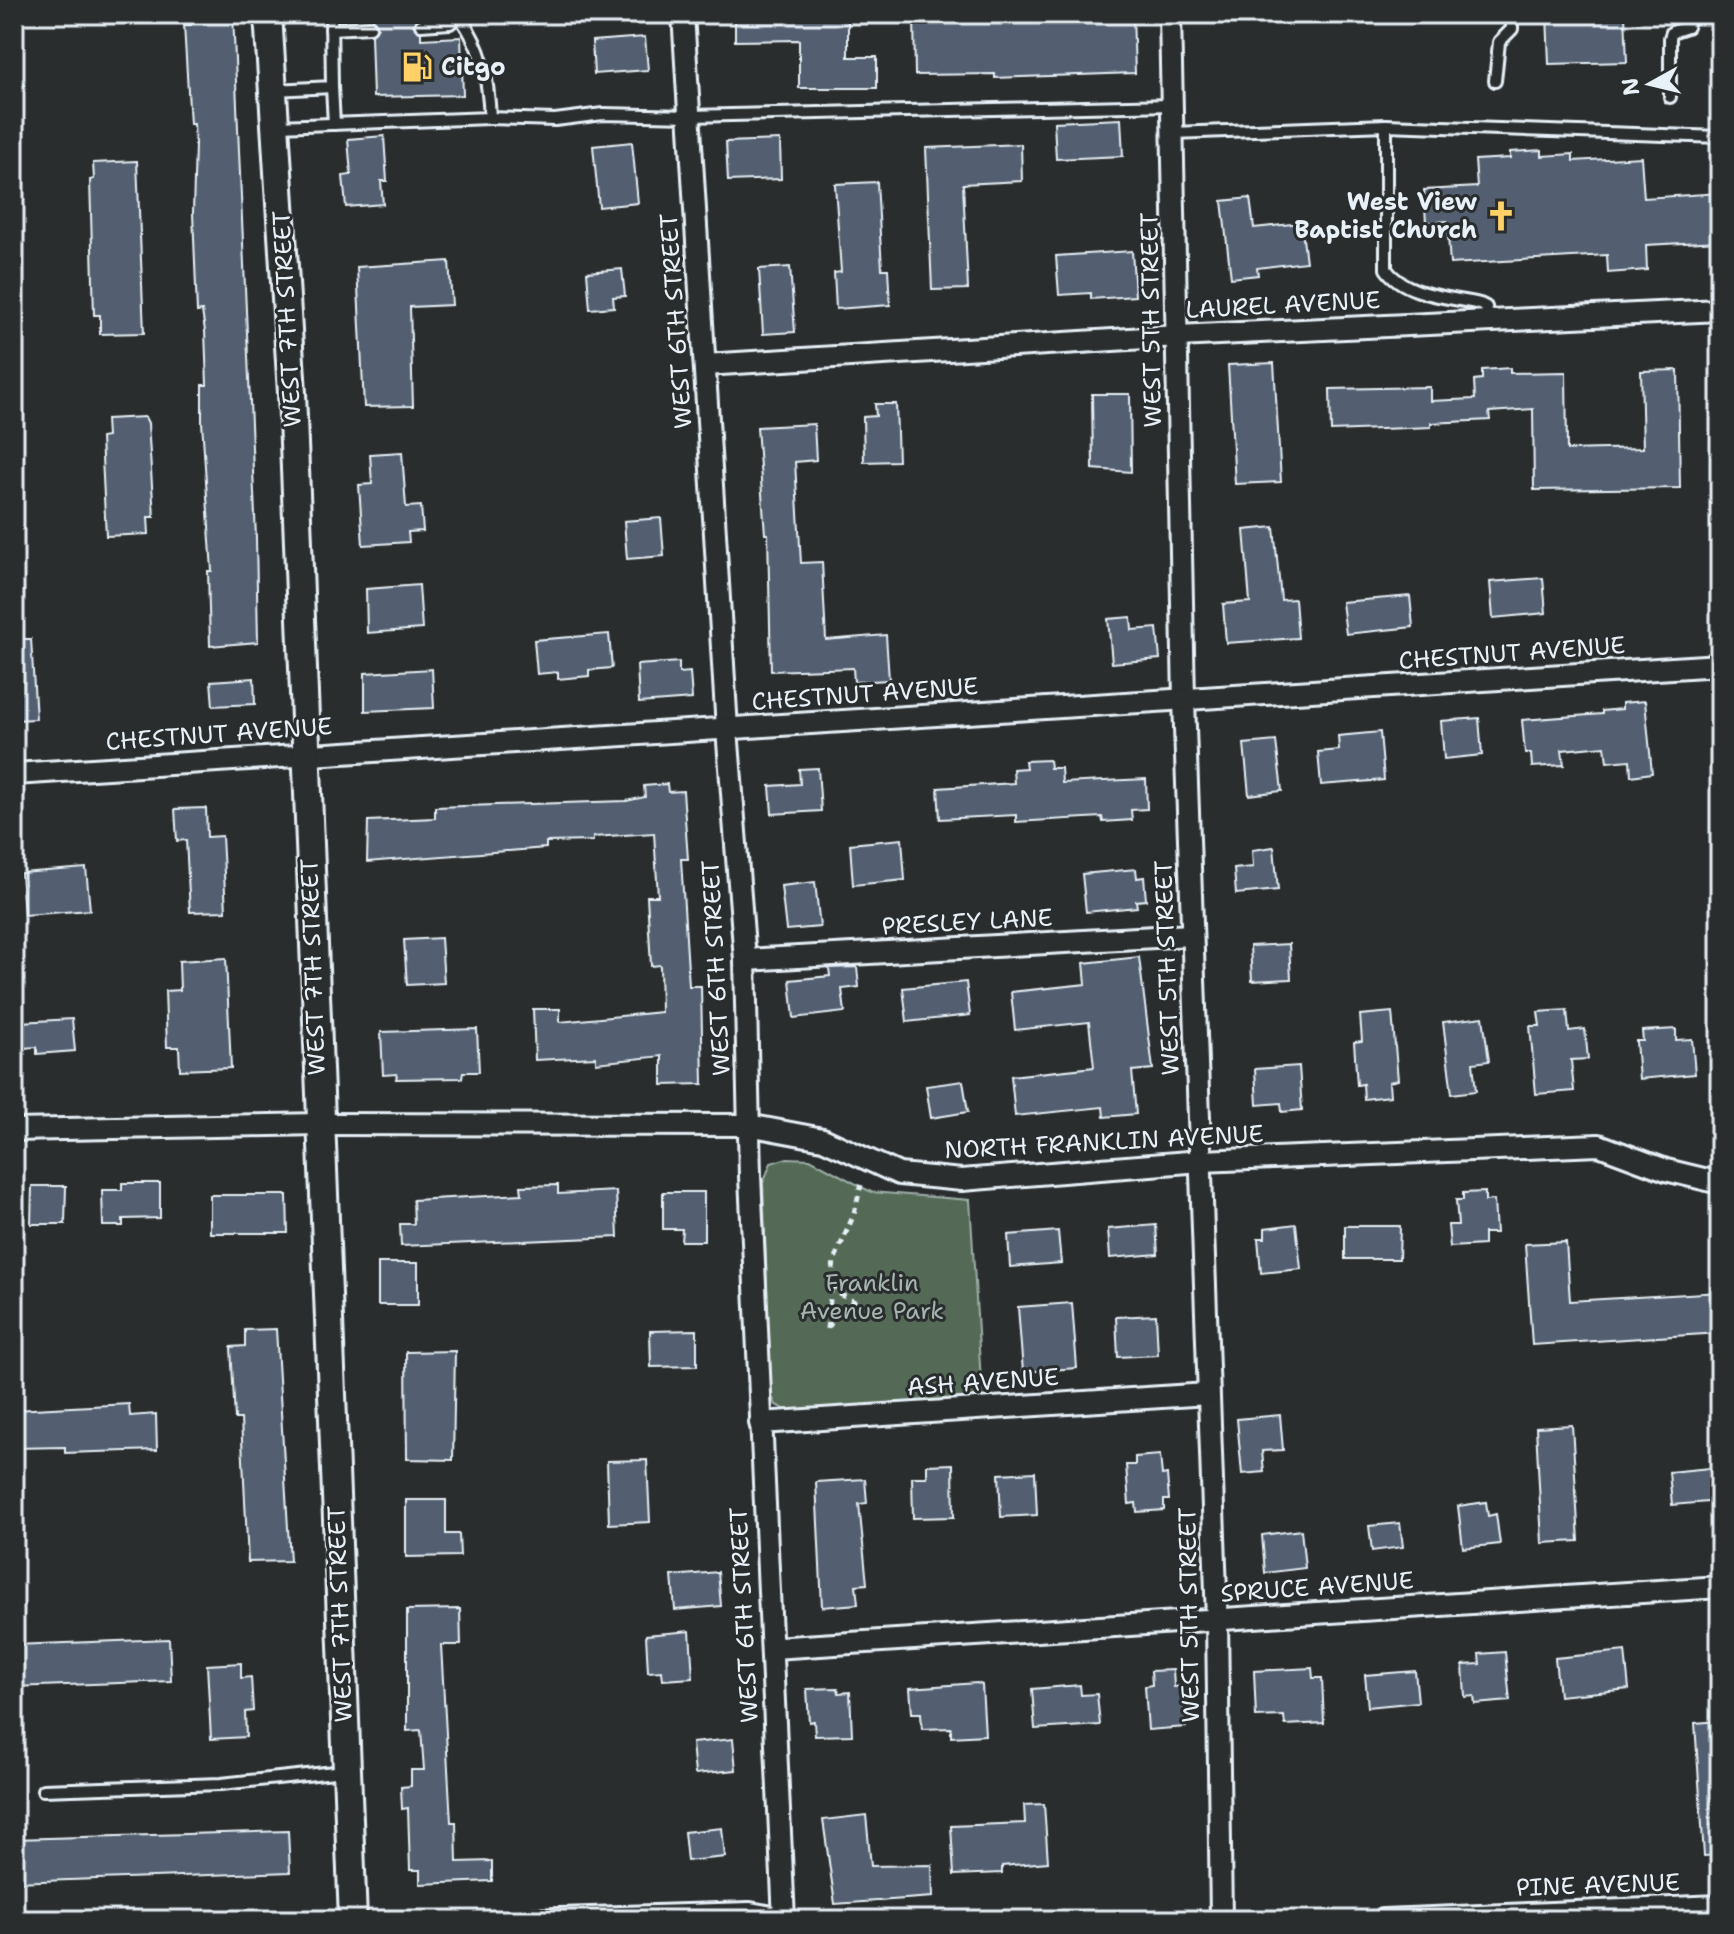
<svg xmlns="http://www.w3.org/2000/svg" width="1734" height="1934" viewBox="0 0 1734 1934" font-family="'Shantell Sans',sans-serif">
<style>
.green{fill:#556b57;stroke:#9eaea8;stroke-width:2}
.building{fill:#535f6f;stroke:#e8f1f8;stroke-width:2}
.lines{fill:none;stroke-linecap:round;stroke-linejoin:round}
.service-casing{stroke:#e8f1f8;stroke-width:16}
.minor-casing{stroke:#e8f1f8;stroke-width:26}
.tertiary-casing{stroke:#e8f1f8;stroke-width:32}
.path{stroke:#e8f1f8;stroke-width:5;stroke-dasharray:6 6;stroke-linecap:butt}
.service{stroke:#2a2d2e;stroke-width:10}
.minor{stroke:#2a2d2e;stroke-width:20}
.tertiary{stroke:#2a2d2e;stroke-width:26}
.labels{text-anchor:middle;stroke-width:6;stroke-linejoin:round;paint-order:stroke}
.poi-label{font-size:24px;font-weight:bold;fill:#e8f1f8;stroke:#2a2d2e;text-anchor:start}
.street-label{font-size:24px;fill:#e8f1f8;stroke:#2a2d2e}
.park-label{font-size:24px;fill:#a6b5b0;stroke:#2a2d2e}
</style>
<rect width="100%" height="100%" fill="#2a2d2e"/>
<filter id="ink" filterUnits="userSpaceOnUse"><feTurbulence type="fractalNoise" baseFrequency=".0125" numOctaves="2"/><feDisplacementMap in="SourceGraphic" scale="16" xChannelSelector="R" yChannelSelector="G"/><feConvolveMatrix kernelMatrix="1 2 1 2 8 2 1 2 1" color-interpolation-filters="sRGB"/></filter>
<g filter="url(#ink)">
<path class="green" d="M787,1158l23,1 61,33 99,8 12,198 -196,12 -10,-5 -5,-10 -8,-212 8,-20z"/>
<g class="building">
<path d="M190,14h43l23,524 2,104 -48,4 -2,-75h4l-10,-149v-37h5l-2,-54 -3,-20 -5,1 -4,-99 2,-69 -1,-20h-4l-6,-99h7z"/>
<path d="M370,14h51l-8,11 8,8v6l40,-2 2,58 -90,2 -2,-62 7,-8z"/>
<path d="M735,14h113v43h29v31h-78v-48l-64,1z"/>
<path d="M914,14h219l2,59 -140,5v-4l-80,1z"/>
<path d="M1547,14h78l2,48 -78,2z"/>
<path d="M645,37l3,33 -54,4 -2,-33z"/>
<path d="M1121,119l2,37 -67,3 -2,-37z"/>
<path d="M384,136l3,45h-6l2,23 -37,3 -3,-31 8,-1 -3,-36z"/>
<path d="M780,140l1,39 -53,2 -2,-39z"/>
<path d="M632,142l6,61 -39,4 -6,-61z"/>
<path d="M1021,144l1,37 -59,3 5,105 -36,1 -6,-142z"/>
<path d="M1542,150v6l31,-2v7l68,-4 3,41 76,-5v48l-74,4 1,25 -39,3 -1,-18 -157,9 -3,-43 -21,2 -2,-33 53,-3 -2,-27 35,-2v-6z"/>
<path d="M137,161l7,172 -44,1v-19h-6l-4,-135 4,-1 -1,-16z"/>
<path d="M877,182l5,87h6l2,36 -54,4 -2,-36 7,-1 -6,-88z"/>
<path d="M1250,198l4,30 47,-5 5,39 -49,6 1,7 -27,3 -9,-77z"/>
<path d="M1132,251l3,45 -44,3v-6l-32,2 -3,-39z"/>
<path d="M449,261l3,44 -42,2 3,99 -49,1 -7,-140z"/>
<path d="M790,267l5,65 -32,2 -4,-65z"/>
<path d="M622,269l3,27 -12,1 1,10 -24,2 -3,-37z"/>
<path d="M1274,363l7,119 -46,2 -7,-119z"/>
<path d="M1510,368v5l56,-1 1,78 76,-2 -2,-77 37,-1 2,118 -146,2 -1,-81 -44,3 1,8 -59,3v4l-100,4 -1,-42 100,-2v14l45,-2 -1,-19 8,-1v-9z"/>
<path d="M1092,394h38l1,78 -38,-3z"/>
<path d="M875,404h21l2,57 -34,1 -1,-45 13,-1z"/>
<path d="M145,417l3,6 6,94h-6l1,17 -43,2 -5,-98 6,-1 -1,-18z"/>
<path d="M814,424l2,36 -21,2 6,101 21,-1 4,78 60,-5 3,45 -35,2 -1,-14 -82,3 -3,-137h-3l-8,-107z"/>
<path d="M402,452l4,55 15,-1 2,25 -15,1 1,10 -46,3 -4,-60 13,-1 -2,-30z"/>
<path d="M661,518l3,38 -37,3 -3,-38z"/>
<path d="M1274,527l7,73 14,-1 3,39 -72,5 -3,-39 27,-2 -6,-72z"/>
<path d="M1543,578l3,35 -53,5 -3,-36z"/>
<path d="M419,585l3,44 -55,4 -1,-44z"/>
<path d="M1410,596l3,31 -67,7 -4,-32z"/>
<path d="M1131,617l1,13 25,-2 3,31 -48,4 -4,-44z"/>
<path d="M609,634l3,34 -23,2v6l-31,3v-7l-21,2 -3,-34z"/>
<path d="M14,639h17l5,80 -22,1z"/>
<path d="M679,662v11l11,-1 2,27 -53,4 -2,-38z"/>
<path d="M432,669l2,39 -69,3v-38z"/>
<path d="M254,678l1,26 -42,2 -2,-25z"/>
<path d="M1645,701l7,72 -21,3 -1,-16 -23,2 -2,-16 -43,4 2,15 -32,2 -1,-14h-6l-3,-33 80,-6v-3l20,-2v-6z"/>
<path d="M1479,718l3,37 -38,4 -3,-38z"/>
<path d="M1380,732l4,48 -63,5 -3,-33 21,-2 -1,-14z"/>
<path d="M1276,741l6,50 -33,4 -5,-51z"/>
<path d="M1049,760l1,8h11l1,15 84,-4 1,30 -16,1 1,10 -29,2 -1,-5 -86,5v-7l-76,4 -2,-31 76,-5 -1,-14 13,-1 -1,-7z"/>
<path d="M818,768l3,43 -49,3 -2,-28 30,-2 -1,-15z"/>
<path d="M667,784l1,8 15,-1 5,68h-7l8,127h12l2,98 -41,1v-29l-66,7v-6l-61,3 -2,-51h27v13l101,-10 -1,-47 -9,1 -4,-70h11l-4,-63 -61,4v4l-47,1v6l-179,14 1,-41 67,-3v-11l191,-6 19,-4 -1,-11z"/>
<path d="M206,808l1,29 15,-1 4,75 -36,1 -4,-72 -9,1 -2,-32z"/>
<path d="M902,839l3,41 -52,5 -3,-41z"/>
<path d="M1274,847l4,43 -42,4 -2,-25 19,-2 -1,-17z"/>
<path d="M86,868l4,42 -66,5 -3,-42z"/>
<path d="M1136,869l1,9 7,-1 2,23 -10,1 1,6 -51,5 -4,-38z"/>
<path d="M815,882l5,45 -34,3 -5,-44z"/>
<path d="M441,938l3,45 -37,2 -3,-45z"/>
<path d="M1289,944l2,35 -39,2 -2,-35z"/>
<path d="M1139,957l14,112 -21,2 4,43 -32,3 -1,-10 -88,9 -4,-40 83,-9 -5,-45 -74,8 -4,-38 75,-8 -2,-21z"/>
<path d="M226,958l5,110 -51,2 -1,-23h-12l-2,-56 15,-1 -1,-29z"/>
<path d="M857,967l2,20 -17,2 3,23 -51,6 -4,-38 40,-4 -1,-8z"/>
<path d="M966,982l4,33 -63,7 -4,-34z"/>
<path d="M1567,1010l2,21 16,-2 3,30 -17,1 3,31 -38,3 -6,-68h10l-2,-14z"/>
<path d="M1392,1012l6,68 -9,2 1,14 -26,3 -1,-15 -6,1 -3,-43 8,-1 -2,-26z"/>
<path d="M1483,1017l6,44 -16,2 3,28 -24,3 -9,-72z"/>
<path d="M72,1019l3,32 -38,3v-7l-15,1 -2,-26z"/>
<path d="M477,1029l2,43h-16l-1,6 -66,1 1,-5 -14,1 -2,-43z"/>
<path d="M1676,1029v11l16,-1 3,35 -56,5 -3,-38h7l-1,-10z"/>
<path d="M1299,1066l3,44 -20,2 -1,-9 -24,2 -2,-36z"/>
<path d="M963,1081l5,31 -37,6 -5,-32z"/>
<path d="M122,1183h38v35l-37,1v7h-20l-1,-36h20z"/>
<path d="M558,1185v9l58,-3 2,46 -217,9 -1,-22h14l-1,-24 109,-6 -1,-8z"/>
<path d="M32,1186h34l-1,38h-34z"/>
<path d="M663,1192h41v49h-23l1,-12h-19z"/>
<path d="M1485,1192v9l9,-1 2,33h-12v12l-34,2 -2,-22h10l-2,-25h7v-7z"/>
<path d="M210,1195h77l1,38h-78z"/>
<path d="M1296,1224l5,45 -40,4 -3,-35h7v-10z"/>
<path d="M1156,1225l2,29 -48,4 -2,-29z"/>
<path d="M1345,1226h55l-1,33h-54z"/>
<path d="M1058,1231l3,32 -51,4 -2,-32z"/>
<path d="M1566,1242l4,59 150,-9v41l-188,12 -7,-101z"/>
<rect x="378" y="1263" width="40" height="42"/>
<path d="M1072,1303l5,65 -54,4 -5,-65z"/>
<path d="M1156,1315l2,40 -40,2 -2,-40z"/>
<path d="M276,1329l14,232 -42,1 -7,-143h-6l-4,-72 14,-1v-16z"/>
<path d="M697,1330v36l-46,1 -1,-36z"/>
<path d="M455,1351l-2,109 -46,-1 -1,-107z"/>
<path d="M129,1404l1,12 26,-2 1,36 -92,3v-6l-51,1v-38z"/>
<path d="M1280,1415l3,35 -21,1 2,21 -22,2 -5,-55z"/>
<path d="M1572,1425l7,116 -37,2 -6,-116z"/>
<path d="M1160,1455l2,20 5,-1 2,26h-5v10l-27,2 -1,-9 -7,1 -3,-39h9v-8z"/>
<path d="M647,1460l3,62 -41,2 -2,-63z"/>
<path d="M953,1464l1,53 -41,1 -1,-41h15v-12z"/>
<path d="M1720,1467v34l-48,4 -3,-33z"/>
<path d="M1035,1472l2,43 -36,2 -2,-43z"/>
<path d="M865,1479l2,24 -8,1 8,80 -11,1 2,19 -36,3 -6,-125z"/>
<path d="M406,1500h40v34h13l1,22 -54,1z"/>
<path d="M1486,1502l2,14 8,-2 4,30 -37,4 -5,-42z"/>
<path d="M1400,1523l3,24 -31,4 -3,-25z"/>
<path d="M1301,1530l4,38 -40,5 -3,-38z"/>
<path d="M718,1572l3,34 -46,4 -3,-34z"/>
<path d="M460,1609l1,36h-20l10,177h5l1,40 35,-1v20l-72,3v-14h-10l-2,-62 -6,1 -1,-22 10,-1v-16h13l-3,-40 -14,1v-121z"/>
<path d="M690,1631l3,47 -30,2 -1,-9 -14,1 -2,-37z"/>
<path d="M169,1639l2,42 -157,6v-42z"/>
<path d="M1625,1651l4,38 -70,7 -4,-38z"/>
<path d="M1505,1652l5,49 -35,3 -1,-8 -9,1 -2,-32 17,-1 -1,-10z"/>
<path d="M241,1663v15l10,-1 2,34 -8,1 1,25 -35,2 -4,-74z"/>
<path d="M1312,1668l1,10h9l2,45 -39,2 -1,-9 -28,1 -2,-46z"/>
<path d="M1173,1670l1,17 9,-1 3,41 -38,3 -3,-44 7,-1 -1,-14z"/>
<path d="M1415,1671l3,31 -50,5 -3,-32z"/>
<path d="M977,1683l5,2 3,50 -34,2v-9l-29,1 -1,-16h-9l-2,-25z"/>
<path d="M1080,1685l1,10 16,-1 3,31 -65,4 -3,-40z"/>
<path d="M838,1688l1,5 11,-1 2,43 -37,1 -1,-15 -5,1 -2,-33z"/>
<path d="M1720,1721v134l-16,1 -9,-133z"/>
<path d="M733,1739l3,31 -41,4 -3,-31z"/>
<path d="M1044,1804l4,58 -46,4v7l-48,2 -3,-49 74,-3 -1,-18z"/>
<path d="M866,1815l5,51 61,-1 1,32 -98,7 -12,-84z"/>
<path d="M722,1828l3,29 -38,4 -3,-29z"/>
<path d="M288,1831l2,41 -276,10v-43z"/>
</g>
<g class="lines">
<g class="service-casing">
<g id="service">
<path d="M421,25l29,-2 9,-9"/>
<path d="M331,29l39,-2"/>
<path d="M1495,81l4,-39 13,-13v-15"/>
<path d="M332,87l2,37"/>
<path d="M275,90l57,-3 -1,-73"/>
<path d="M1670,97v-59l2,-6 15,-5 4,-13"/>
<path d="M490,118l65,2 48,-6 87,2 482,-11"/>
<path d="M1386,125v144c19,27 64,28 94,35l6,3 3,14"/>
<path d="M278,126l212,-8c-2,-39 -7,-69 -30,-101"/>
<path d="M1173,133l213,-8 334,12"/>
<path d="M43,1790l178,-6 123,-13"/>
</g>
</g>
<g class="minor-casing">
<g id="minor">
<path d="M683,14l44,715 18,231 5,216 34,744"/>
<path d="M1170,14l14,686 33,920 4,300"/>
<path d="M705,365l473,-29 542,-26"/>
<path d="M14,774l1706,-109"/>
<path d="M745,960l446,-25"/>
<path d="M14,1130l306,-6 428,1 75,14 76,35 63,6 239,-19 398,-16 67,25 54,13"/>
<path d="M760,1423l448,-29"/>
<path d="M773,1648l947,-61"/>
<path d="M527,1920l223,-7 39,7"/>
<path d="M1383,1920l337,-14"/>
</g>
</g>
<g class="tertiary-casing">
<path id="tertiary" d="M268,14l24,379 61,1527"/>
</g>
<g class="path">
<path d="M828,1328l9,-14 24,-9 -20,-10 -11,-16"/>
<path d="M827,1329l7,-68 20,-47 7,-29"/>
</g>
<use href="#service" class="service"/>
<use href="#minor" class="minor"/>
<use href="#tertiary" class="tertiary"/>
</g>
</g>
<defs>
<g id="fuel-bare" transform="scale(2.4)"><path d="M-5.5-6h7V0h2V4h1.3V-2.5L3-4.5l.8-.8L6-3V5H2.5V1h-1V6h-7ZM-4.2-4.7v3.2H.2V-4.7Z" fill="#ffd166" stroke="#2a2d2e" stroke-width="2.5" paint-order="stroke"/></g>
<g id="church-bare" transform="scale(2.4)"><path d="M-1.2-6h2.4v3.5h3.3v2.4h-3.3V6h-2.4V-.1h-3.3v-2.4h3.3Z" fill="#ffd166" stroke="#2a2d2e" stroke-width="2.5" paint-order="stroke"/></g>
</defs>
<g fill-rule="evenodd">
<use href="#fuel-bare" x="417" y="67"/>
<use href="#church-bare" x="1501" y="216"/>
</g>
<g class="labels">
<g class="poi-label">
<text x="441" y="75">Citgo</text>
<text x="1477" y="210" text-anchor="end">West View<tspan x="1477" dy="28">Baptist Church</tspan></text>
</g>
<g class="street-label">
<text transform="translate(1283 305) rotate(-3)" y="8">LAUREL AVENUE</text>
<text transform="translate(287 319) rotate(-93)" y="8">WEST 7TH STREET</text>
<text transform="translate(1151 320) rotate(-91)" y="8">WEST 5TH STREET</text>
<text transform="translate(676 321) rotate(-94)" y="8">WEST 6TH STREET</text>
<text transform="translate(1512 653) rotate(-4)" y="8">CHESTNUT AVENUE</text>
<text transform="translate(865 694) rotate(-4)" y="8">CHESTNUT AVENUE</text>
<text transform="translate(219 734) rotate(-4)" y="8">CHESTNUT AVENUE</text>
<text transform="translate(967 922) rotate(-3)" y="8">PRESLEY LANE</text>
<text transform="translate(313 967) rotate(-92)" y="8">WEST 7TH STREET</text>
<text transform="translate(716 968) rotate(-93)" y="8">WEST 6TH STREET</text>
<text transform="translate(1167 968) rotate(-92)" y="8">WEST 5TH STREET</text>
<text transform="translate(1104 1142) rotate(-3)" y="8">NORTH FRANKLIN AVENUE</text>
<text transform="translate(983 1382) rotate(-4)" y="8">ASH AVENUE</text>
<text transform="translate(1317 1587) rotate(-4)" y="8">SPRUCE AVENUE</text>
<text transform="translate(340 1614) rotate(-92)" y="8">WEST 7TH STREET</text>
<text transform="translate(744 1615) rotate(-93)" y="8">WEST 6TH STREET</text>
<text transform="translate(1189 1615) rotate(-91)" y="8">WEST 5TH STREET</text>
<text transform="translate(1598 1885) rotate(-2)" y="8">PINE AVENUE</text>
</g>
<g class="park-label">
<text x="872" y="1291">Franklin<tspan x="872" dy="28">Avenue Park</tspan></text>
</g>
</g>
<rect width="1734" height="1934" fill="none" stroke="#2a2d2e" stroke-width="48"/>
<rect x="24" y="24" width="1686" height="1886" fill="none" stroke="#e8f1f8" stroke-width="3" filter="url(#ink)"/>
<g transform="translate(1650 84) rotate(262)" stroke="#2a2d2e" stroke-width="6" paint-order="stroke">
<path d="M0-6L14 30L0 20L-14 30Z" fill="#e8f1f8"/>
<text y="-12" font-size="22" font-weight="bold" text-anchor="middle" fill="#e8f1f8">N</text>
</g>
</svg>
